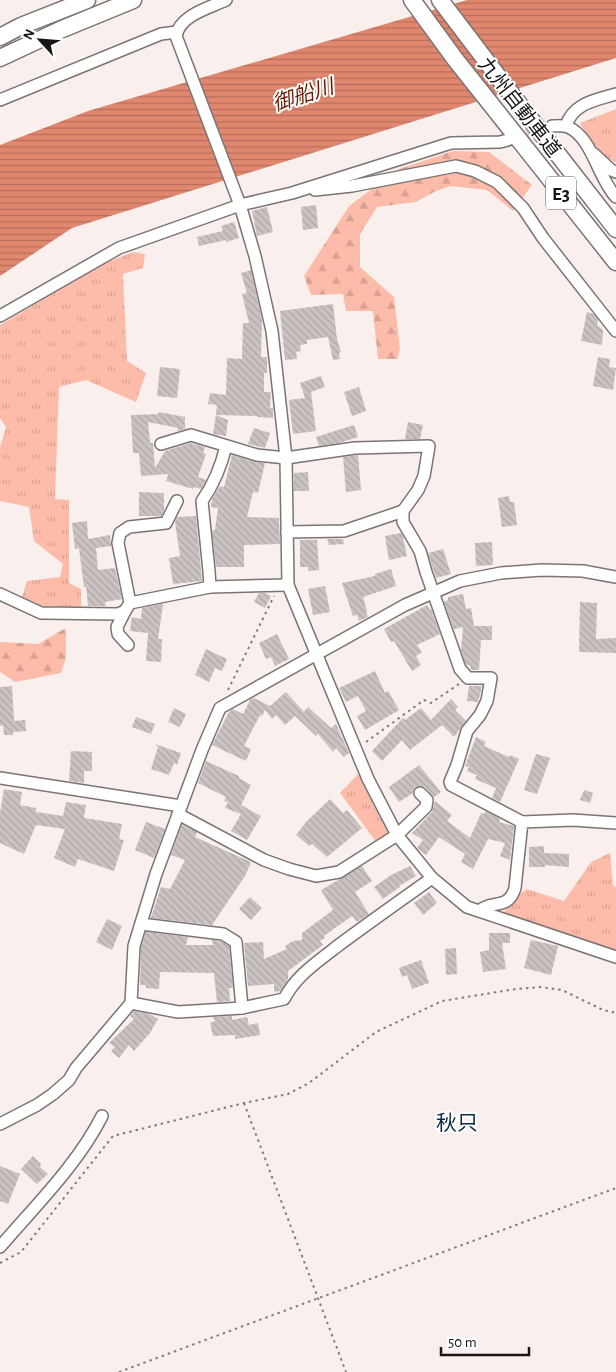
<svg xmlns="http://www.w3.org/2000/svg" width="616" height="1372" viewBox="0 0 616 1372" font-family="'Alegreya Sans','Noto Sans JP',sans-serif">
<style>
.grass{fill:url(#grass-tufts)}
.forest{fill:url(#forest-firs)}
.water{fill:url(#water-rules)}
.building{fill:url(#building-back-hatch)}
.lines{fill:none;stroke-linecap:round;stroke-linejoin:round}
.minor-tunnel{stroke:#d7cfcd;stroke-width:11;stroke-dasharray:11 5.5;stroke-linecap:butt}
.minor-casing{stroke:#7b7472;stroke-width:14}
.highway-casing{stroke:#7b7472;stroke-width:19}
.path{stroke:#827c7a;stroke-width:2;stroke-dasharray:2.5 4;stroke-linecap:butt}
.minor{stroke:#fff;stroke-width:11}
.highway{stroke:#fff;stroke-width:16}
.labels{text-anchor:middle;stroke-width:4;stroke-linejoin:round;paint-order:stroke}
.shield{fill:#fff;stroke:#5d5b5a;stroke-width:1}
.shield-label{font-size:19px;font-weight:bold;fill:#181514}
.street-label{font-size:20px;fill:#181514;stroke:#fff}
.water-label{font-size:21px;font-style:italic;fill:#6c1c04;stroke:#fff}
.neighbourhood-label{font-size:21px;fill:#0b2c45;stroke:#fff}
</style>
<defs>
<pattern id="grass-tufts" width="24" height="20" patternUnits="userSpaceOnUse" patternTransform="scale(1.25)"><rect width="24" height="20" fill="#fdbcaa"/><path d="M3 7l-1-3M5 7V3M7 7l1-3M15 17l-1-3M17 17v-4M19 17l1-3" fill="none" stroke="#d8a191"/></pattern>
<pattern id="forest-firs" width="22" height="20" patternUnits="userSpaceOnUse" patternTransform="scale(1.25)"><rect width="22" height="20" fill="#fdbcaa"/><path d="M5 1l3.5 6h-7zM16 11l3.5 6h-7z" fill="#d8a191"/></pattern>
<pattern id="water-rules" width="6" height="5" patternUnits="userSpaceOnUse" patternTransform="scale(1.25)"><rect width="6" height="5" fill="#e1876f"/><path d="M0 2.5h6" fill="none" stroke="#b56d5a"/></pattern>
<pattern id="building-back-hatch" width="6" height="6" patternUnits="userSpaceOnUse" patternTransform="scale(1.25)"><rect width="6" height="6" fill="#cbc3c1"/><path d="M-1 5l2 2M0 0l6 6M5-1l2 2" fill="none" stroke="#aea7a5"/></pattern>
</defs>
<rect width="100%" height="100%" fill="#f9f0ee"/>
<g class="grass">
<path d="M616,109v54c-16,-8 -27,-25 -36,-40z"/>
<path d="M133,252l12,2 -2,14 -20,6 4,87 19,12 -10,29 -50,-22 -27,7 -4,112 14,1v83l12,6v19l-42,-2 -17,-9 5,-16 33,-4 3,-13 -29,-23 -5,-34 -29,-6v-54l6,-20 -6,-9v-93l103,-61z"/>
<path d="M358,774l31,61 -12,8 -37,-50z"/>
<path d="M610,853l3,33 3,1v66l-112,-41 9,-14 14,-9 37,12 27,-39z"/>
</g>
<g class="forest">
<path d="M453,151l36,1 43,33 -19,26 -26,-21 -37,-4 -16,6 -18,10 -39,5 -17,27v33l34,30 6,52 -3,10h-19l-5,-48h-27l-3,-17 -32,1 -7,-19 45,-70 50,-37z"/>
<path d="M66,628v30l-5,15 -46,9 -15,-10v-30l38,2z"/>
</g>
<path class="water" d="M467,0h149v58l-544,170 -72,48v-131l88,-34z"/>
<g class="building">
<path d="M316,205l2,23 -15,2 -2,-23z"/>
<path d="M267,207l6,25 -16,4 -5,-25z"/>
<path d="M234,222l5,16 -13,4v-2l-27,6 -2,-9 26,-6 -2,-5z"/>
<path d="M251,270l11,50 -1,37h6v16h-3v19h7l-1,16h3v10l-16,-1 1,-1 -42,-1 1,-10 -9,-1 2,-11 16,2 1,-37 15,1 1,-36h6l-7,-29 5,-1 -6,-20z"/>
<path d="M333,304l4,35 4,13 -2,1 1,6 -7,1 -5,-23 -21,3v4l-7,1 1,6 -5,1 1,7 -12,1 -5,-49z"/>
<path d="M587,312l6,2 5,6 -1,5 6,5 -1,15 -21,-4z"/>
<path d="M598,357l12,2 -1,8 7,1 -3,22 -20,-4z"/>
<path d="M160,367l20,2 -3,29 -20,-2z"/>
<path d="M321,376l4,11 -14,5 5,39 -23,3 -4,-34 16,-2 -5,-15z"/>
<path d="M359,387l7,24 -14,5 -8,-24z"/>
<path d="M159,412l26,5v12l-8,2 1,-3 -30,-6 2,21h3l2,25 10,-17 26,-8 14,4 -2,6 3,1 -8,23 8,3 -5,9 -7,-2 -1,2 -27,-8 2,-7 -27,2 -2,-23h-6l-2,-38 27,-1z"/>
<path d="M216,415l12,5 -2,16 -13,-2z"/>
<path d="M408,422l15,3 -3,14h-15z"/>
<path d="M354,425l4,12 -19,6 -20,3 -3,-9z"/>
<path d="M254,428l16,5 -5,15 -17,-4z"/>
<path d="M232,455l23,7 10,1 -7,30 -5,-1 -6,25 32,1 1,26 -36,1v22h-28l-4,-36 3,-1 3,-22 -7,-1 1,-8 8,-13 4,1z"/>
<path d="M358,455l3,35 -15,2 -3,-35z"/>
<path d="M308,472l1,19h-15v-18z"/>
<path d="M139,492l25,1v18l-3,5h-22z"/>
<path d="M509,496l1,6h4l3,23 -15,2 -4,-29z"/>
<path d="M196,516l6,65 -29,3 -4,-26 11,-2 -5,-34 2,-5z"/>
<path d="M87,521l1,18 22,-4 1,11 -15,2 2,22 17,-2 7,31 -17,3 1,4h-18l-2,-19h-2l-5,-39 -4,1 -3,-26z"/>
<path d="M401,533l2,4 4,19 -18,4 -4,-24z"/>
<path d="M327,539h16l1,5 -15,1z"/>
<path d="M300,540h17l2,30 -11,1v-4h-8z"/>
<path d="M492,542l1,23 -17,1 -1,-23z"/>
<path d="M443,549l8,25 -15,4 -8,-25z"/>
<path d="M391,569l5,17 -33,11 4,14 -1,1 2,5 -9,4 -2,-6 -4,1 -11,-33 33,-7v-2z"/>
<path d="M325,586l5,26 -17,3 -5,-26z"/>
<path d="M259,593h6l6,3 -6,12 -11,-6z"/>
<path d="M463,594l3,15 5,-1 3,18h18v14h-11l-2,30h-8l-1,-5h-4l-5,-15 2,-23 -9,2 -10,-27 4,-2v-3z"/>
<path d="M580,602l17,1 -1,36 20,-1v15l-37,-1z"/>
<path d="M161,604l2,1 -5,34h4l-1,23 -15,-1 2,-28 -18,-2 2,-14 9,2 1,-11z"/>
<path d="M427,605l3,5 1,-1 9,25 -23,11 5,7 -6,4 5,9 -9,6 -18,-30 -3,1 -7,-13z"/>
<path d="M277,634l12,25 -14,7 -4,-9 -5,2 -7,-16z"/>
<path d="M206,649l21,10 -5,12 -7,-3 -6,14 -14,-7z"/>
<path d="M375,671l10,22 3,-2 11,19 -34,20 -8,-14 9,-5 -8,-15 -12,6 -7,-14z"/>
<path d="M12,686l2,35 11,-1 1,11 -13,1v3h-9l-1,-10 -3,1v-39z"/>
<path d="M469,686h13l-4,16 -11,-1z"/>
<path d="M286,692l18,20 4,-5 23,21 5,-4 13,29 -5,4 -8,-9 -3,4 -15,-18 -2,2 -21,-20 -10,9 -9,-10 -4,4 -7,-9 -3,6 -2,-1 -16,31 7,3 -5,12 -34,-16 17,-33 4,-3 10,5 7,-14 4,-2 16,8z"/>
<path d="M451,699l7,8 -3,3 11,11 -12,16 -12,-12 -32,25 -8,-10 -20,21 -10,-10 31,-33 2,2 16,-12 10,12z"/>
<path d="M174,708l12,6 -6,13 -12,-5z"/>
<path d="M136,717l19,7 -4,10 -19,-7z"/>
<path d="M476,737l10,5 -2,4 25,11 1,-2 9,4 -19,43 -8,-4 4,-10 -21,-9 2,-4 -10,-4 2,-4 -4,-1z"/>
<path d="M155,744l26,9 -4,12 -3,-2 -5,12 -18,-6 7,-22z"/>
<path d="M71,751l21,1v19h-8v12l-15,-2z"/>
<path d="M536,754l14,4 -13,36 -13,-4z"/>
<path d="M206,761l33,15v2l12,7 -10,20 20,11 -14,24 -16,-9 10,-17 -16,-6 3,-6 -4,-1 2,-4 -28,-14z"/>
<path d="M419,765l22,27 -7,5 -9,-10 -6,-1 -5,2 -1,5 -14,9 -10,-15z"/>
<path d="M4,789l18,3 -2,13 16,3v4l27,4 3,-14 20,3 -2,13 38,6 -3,15 5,1 -10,31 -36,-12 -3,8 -21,-9 11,-29 -29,-4 -12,29 -24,-11v-30z"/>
<path d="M584,790l9,3 -3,10 -10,-3z"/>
<path d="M330,799l13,14 4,-3 15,18 -35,29 -15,-13 -3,2 -13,-11 10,-13z"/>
<path d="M435,801l17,14 -5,6 23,17 11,-25 3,1 2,-3 14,8 -1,3 15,4 -4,34 -10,-4 5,-13 -17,-4 -15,30 -12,-7 4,-8 -26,-17 -13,18 -8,-6 -1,-1 6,-8 -11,-7 20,-21z"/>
<path d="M146,822l19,7 -11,29 -19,-8z"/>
<path d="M182,825l15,7 -2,5 56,25 -6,14 -33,49 -61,-7 10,-31 9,2 15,-29 -14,-5z"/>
<path d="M544,846v7l25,1v13l-24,-2v2h-16v-20z"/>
<path d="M362,866l10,15 -17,11 14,22 -12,8 -5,-6 -28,20 1,2 -5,3 3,4 -35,26v8l-8,12 -6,1v-8l-26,2 -4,-43 19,-1 1,17 23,-10 -2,-3 8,-5 9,-1v-7l31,-23 -12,-20z"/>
<path d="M410,866l6,10 -17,10 1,1 -17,12 -9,-12 17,-12z"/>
<path d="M429,892l8,11 -14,12 -9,-12z"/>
<path d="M250,897l12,11 -11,12 -12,-11z"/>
<path d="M107,919l15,7 -10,24 -16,-8z"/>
<path d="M146,932l42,5 -2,8h27l-1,-5 8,1 9,5 4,42h-4l1,13 -13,1 -3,-29 -54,-1 -1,17 -13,-1v-3h-6l1,-38z"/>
<path d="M489,933h21v10h-8l4,26 -23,3 -3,-20 9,-2z"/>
<path d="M531,940l27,6 -7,29 -27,-7z"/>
<path d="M456,948l1,26 -11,1 -1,-26z"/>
<path d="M421,960l8,23 -17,6 -5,-14 -5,2 -3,-9z"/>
<path d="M134,1011l15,3 9,5 -8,14 -16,18 -5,-6 -10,13 -8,-7 4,-4 -6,-4 25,-24 -4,-3z"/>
<path d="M232,1016v4l15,-3 2,8 9,-2 2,12 -25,4v-4l-22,1 -3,-13 5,-2 -2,-4z"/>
<path d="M33,1156l8,8 -1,3 8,7 -11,10 -16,-15z"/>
<path d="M0,1166l20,8 -12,30 -8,-3z"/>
</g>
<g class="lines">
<path class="minor-tunnel" d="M511,139l35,-11"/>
<g class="minor-casing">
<g id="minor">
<path d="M226,0c-17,8 -46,15 -50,36l64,169 15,51 17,75 14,127 2,127 80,194 29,56 35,43 35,29 149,50"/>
<path d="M0,100l161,-66 16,-2"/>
<path d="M552,126c5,0 11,-1 16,1 24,10 30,51 48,70"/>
<path d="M566,126c7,-23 30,-26 50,-32"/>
<path d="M594,154l17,16 5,2"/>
<path d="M315,190l37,-4 104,-20 19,5 22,11 26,26 20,30 73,93"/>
<path d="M0,316l119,-68 121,-43 52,-12 159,-50 49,-1 8,-2"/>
<path d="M161,444l30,-9 66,20 29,3 69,-10 74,-2 -5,30 -6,14 -15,21v11l17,29 6,21 34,97 8,9h23l-4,23 -7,14 -13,16 -10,34 -7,17 1,3 71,37"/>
<path d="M287,532l57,-1 59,-20"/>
<path d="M210,587l-1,-16 -7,-70c12,-17 19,-34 24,-55"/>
<path d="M0,594l41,19 77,1 7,-3 5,-8 80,-16 78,-2"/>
<path d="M130,603l-12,-60 2,-10 9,-6 37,-4 11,-22"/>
<path d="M125,611l-8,16 1,7 10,11"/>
<path d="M0,778l181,28"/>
<path d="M178,814l86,46 25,9 27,7 23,-4 58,-37 29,-28 1,-7 -7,-7"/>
<path d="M479,911c13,-12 29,0 36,-23l7,-66 51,-2 43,3"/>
<path d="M141,924l82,10 13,8 6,66"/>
<path d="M131,1003l47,9 64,-4 42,-9c12,-23 32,-36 51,-51 32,-24 65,-47 97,-70"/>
<path d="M0,1124l37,-19 16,-11 16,-14 7,-12 55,-65 3,-57 22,-72 46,-124 18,-42 185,-103 55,-24 41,-8 41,-3 41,1 33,6"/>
<path d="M0,1247c35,-41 78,-83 102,-131"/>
</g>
</g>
<g class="highway-casing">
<g id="highway">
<path d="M412,0l43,59 161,203"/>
<path d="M440,0l88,116 88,113"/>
<path d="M0,37l21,-11 66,-26"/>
<path d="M0,58l60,-28 73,-30"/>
</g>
</g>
<g class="path">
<path d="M228,690l46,-94"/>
<path d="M366,742l58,-42 7,3 28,-19"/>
<path d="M244,1103l102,269"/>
<path d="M0,1263l21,-11 92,-116 131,-33 44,-9 21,-11 67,-51 66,-31 74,-12 25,-2 21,3 41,20 13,3"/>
<path d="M119,1372l497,-184"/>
</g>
<use href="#minor" class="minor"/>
<use href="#highway" class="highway"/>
</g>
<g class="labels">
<rect class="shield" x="546" y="176.5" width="30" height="33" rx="4"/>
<g class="shield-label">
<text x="561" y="200">E3</text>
</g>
<g class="street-label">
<text transform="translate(520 107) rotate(52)" y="7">九州自動車道</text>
</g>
<g class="water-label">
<text transform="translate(303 95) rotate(-17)" y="7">御船川</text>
</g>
<g class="neighbourhood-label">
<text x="457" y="1130">秋只</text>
</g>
</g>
<g transform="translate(40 40) rotate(296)" stroke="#ffffff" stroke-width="4" paint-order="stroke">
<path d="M0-4L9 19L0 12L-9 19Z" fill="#181514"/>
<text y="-8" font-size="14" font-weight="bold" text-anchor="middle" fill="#181514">N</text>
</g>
<path d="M441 1347v8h88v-8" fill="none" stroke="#181514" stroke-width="2.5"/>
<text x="448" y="1347" font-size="15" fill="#181514" stroke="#ffffff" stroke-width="4" paint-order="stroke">50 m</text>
</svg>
